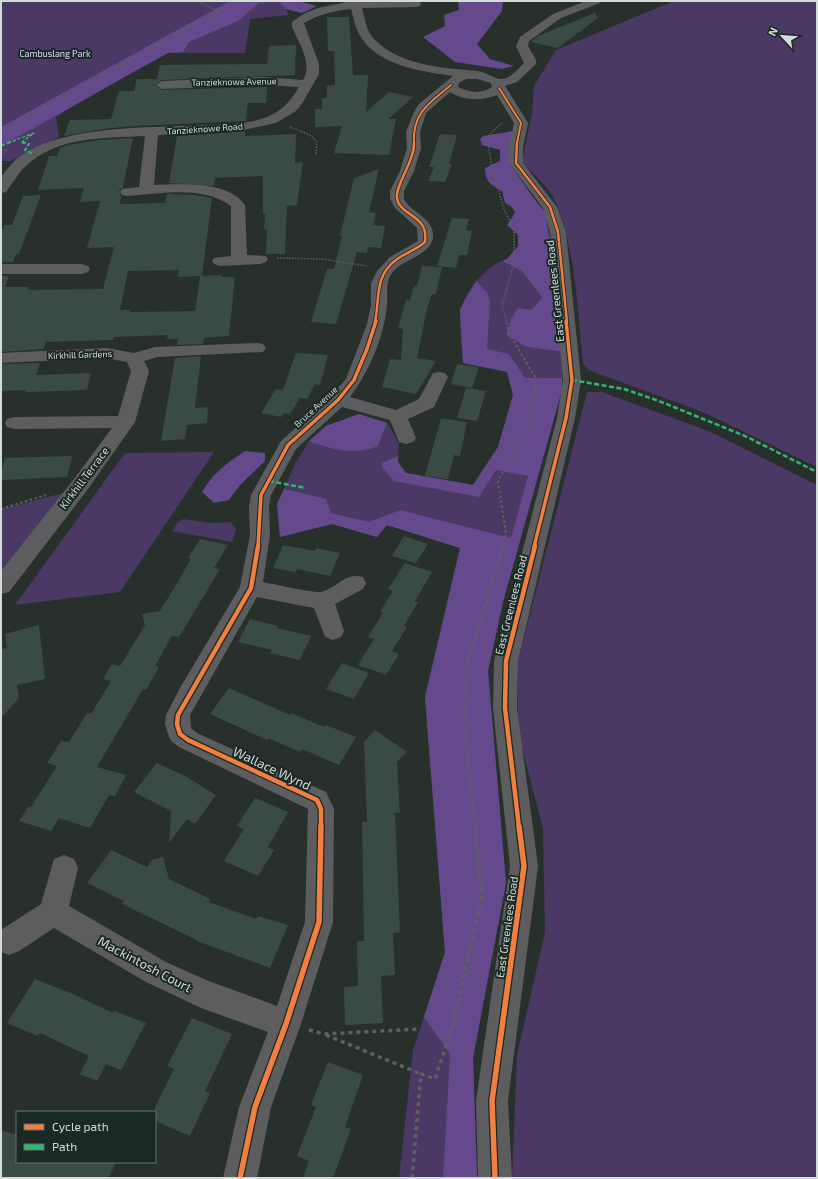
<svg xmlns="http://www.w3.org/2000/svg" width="818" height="1179" viewBox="0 0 818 1179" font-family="'Exo 2',sans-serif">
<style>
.green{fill:#493964}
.forest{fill:#64498c}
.building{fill:#3a4a44;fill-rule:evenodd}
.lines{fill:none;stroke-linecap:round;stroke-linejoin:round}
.path-far3{stroke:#5e6060;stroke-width:1.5;stroke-dasharray:1.5 1.5;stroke-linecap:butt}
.path-far2{stroke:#5e6060;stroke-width:2;stroke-dasharray:2.5 2.5;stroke-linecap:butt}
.path-far1{stroke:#5e6060;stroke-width:2.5;stroke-dasharray:3 3;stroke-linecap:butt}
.path{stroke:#5e6060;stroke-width:3.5;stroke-dasharray:4 4;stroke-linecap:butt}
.minor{fill:#5d5d5f;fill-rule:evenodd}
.quiet-far2{stroke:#33b770;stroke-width:1.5;stroke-dasharray:3.5 1.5;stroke-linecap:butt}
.quiet-far1{stroke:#33b770;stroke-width:2;stroke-dasharray:4 2;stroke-linecap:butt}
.quiet{stroke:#33b770;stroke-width:2.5;stroke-dasharray:5 2.5;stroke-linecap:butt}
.cycleway-far4-casing{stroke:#1a2924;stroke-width:3.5}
.cycleway-far3-casing{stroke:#1a2924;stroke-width:4}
.cycleway-far2-casing{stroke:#1a2924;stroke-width:5.5}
.cycleway-far1-casing{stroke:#1a2924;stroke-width:7}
.cycleway-casing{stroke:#1a2924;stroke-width:8}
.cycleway-far4{stroke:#f27e40;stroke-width:2}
.cycleway-far3{stroke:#f27e40;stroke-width:2.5}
.cycleway-far2{stroke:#f27e40;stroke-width:3.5}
.cycleway-far1{stroke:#f27e40;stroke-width:4.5}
.cycleway{stroke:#f27e40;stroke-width:5.5}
.labels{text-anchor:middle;stroke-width:4;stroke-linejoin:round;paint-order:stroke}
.far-park-label{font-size:9px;fill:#e2d3ff;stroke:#1a2924}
.far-street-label{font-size:9px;fill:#d3dcd8;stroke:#1a2924}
.street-label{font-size:11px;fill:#d3dcd8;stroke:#1a2924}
.near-street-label{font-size:13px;fill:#d3dcd8;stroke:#1a2924}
</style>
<rect width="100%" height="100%" fill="#28302c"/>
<g class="green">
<path d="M1,1h280l8,14 -39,4 -5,34h-77l-86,47 -26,17 3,20 -48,24h-10z"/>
<path d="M674,1h143v466l-114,-55 -115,-42 -5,-7c-5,-48 -8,-124 -30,-166 -7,-12 -21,-24 -31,-35l10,-49 2,-27 22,-36z"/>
<path d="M502,261l20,10 20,27 -11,12 -4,37 35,5v38l-59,212 -15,69 18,212 -33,175 4,120h-78l14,-128 32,-97 -20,-256 35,-149 -73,-23 -10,12 -45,-13 -52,13 -3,-33 19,-42 13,-21 17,-15 33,-12 28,9 12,20 -1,19 8,11 67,12 25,-38 15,-52 -6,-24 -44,-8c-1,-11 -5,-46 -2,-55 5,-17 25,-42 41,-47z"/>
<path d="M587,392h15l109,40 106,53v693h-305l5,-123 28,-123 -2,-103 -25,-97v-71z"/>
<path d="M214,452l-94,140 -105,13 110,-152z"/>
<path d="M64,493l-63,78v-62z"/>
<path d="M183,519l27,4 21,-1 5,8 -4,12 -60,-11 5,-8z"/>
</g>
<g class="forest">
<path d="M230,1h46l-17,2 -21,18 -49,21 -6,10 -15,1c-56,30 -110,63 -166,92l-1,4v-22z"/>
<path d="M279,1h19l19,5 -15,7 -17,-4z"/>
<path d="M458,1h45l-1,10 -25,33 13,15 24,7 -12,3 -47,-7 -32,-25 22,-11 -1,-11 15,-5z"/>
<path d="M513,131l-3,33 22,32 13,16 9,49 8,91 -35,-5 -21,-12 5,-16 7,-11 13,2 11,-12 -20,-27 -20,-10 5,-2 11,-13v-11l-11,-10 8,-12 -3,-6 -7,-4 -3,-12c-11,-6 -17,-9 -17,-23l15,-7v-11l-18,-5 -2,-6 3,-3z"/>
<path d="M476,281l11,11 3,10 -3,47 22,5 16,24h37v12l-59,212 -15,69 18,212 -33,175 4,120h-34l7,-124 -26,-37 21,-65 -20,-255 35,-149 -73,-23 -10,12 -45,-13 -52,13 -3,-33 7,-15 42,10 5,14 38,9 31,-12 111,28 17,-62 -32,-6 -17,27 -85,-16 -12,-14v-4l16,-7v6l8,11 67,12 25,-38 15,-52 -6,-23 -44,-9 -3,-54z"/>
<path d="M359,414l28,9 -9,23c-20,10 -49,3 -69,-5l17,-15z"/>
<path d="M245,451l20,2v8l-25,24 -11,15 -15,3 -12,-11c11,-19 25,-29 43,-41z"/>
</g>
<g class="building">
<path d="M595,13l3,5 -40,30 -27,-6 7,-6z"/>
<path d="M327,17h22l4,58h15l-2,37 23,-20 24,5 -25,22h8l-7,36 -55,-2 8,-27 -27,1v-18h7v-11h5v-12l8,-1 -1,-34h-6z"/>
<path d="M296,45l-1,30 -133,5 -7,5 7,5 105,-3 -1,16h-18l-2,18 -113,5 -30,3 -39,7 6,-16 41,-1 8,-28h15l3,-12h20l3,-14 107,-1 2,-18z"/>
<path d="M245,131v5l51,-2 -1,29 8,-1 -6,43 -10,1 -2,48h-19l1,-25h-3l1,-15h-2v-38l-48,2 -1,8 -45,-3 8,-47z"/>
<path d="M440,134l17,1 -8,29h3l-7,18 -17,-1 6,-14h-5z"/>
<path d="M133,138l-10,49 -4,4 2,5 -1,8 45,-1 2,-9 27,1 18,3 -10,78 20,-1 -1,2h14l-6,59 -25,2 -1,6 -26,1 1,-6h-11l1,-4 -54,2 -1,3 -67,2 -3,7 -42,3v-76h8l-4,11h24l-1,3 75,-1 11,-42 -27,1 13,-47 -20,1 4,-14 -46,2 11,-34h8l3,-8 8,-3 31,-5zM179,270l-1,7 22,-1 -5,35 -65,1 1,-2h-11l8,-39z"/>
<path d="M379,169l-10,43 7,1 -3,12 12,1 -4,22 -13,-1 -1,6 -10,-1 -21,72 -25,-2 16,-53h7l8,-33h-2l14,-58z"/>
<path d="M41,195l-22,59h-3l-3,8h-12v-28l3,-9h8l11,-29z"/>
<path d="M452,218l17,1 -3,11 6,1 -5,24h-8l-3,13 -19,-2z"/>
<path d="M422,266l20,1 -6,27h-4l-5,15 -10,49 19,3 -20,33 -34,-7 8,-28 11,1 2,-31 -5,-1 8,-28 4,1 4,-15h3z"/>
<path d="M296,353l32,2 -8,30 -5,-1 -8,15 -7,-1 -10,16 -6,-1 -3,4 -20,-4 15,-24 7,1z"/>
<path d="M201,356l-6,52 13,-1 -1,16 -20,2 -2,14 -24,2 14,-83z"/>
<path d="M40,363l-4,12 55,-2 -4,17 -62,2 1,-2 -25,1v-27z"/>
<path d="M457,364l22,3 -7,21 -21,-4z"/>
<path d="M466,388l20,3 -9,30 -20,-3z"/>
<path d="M441,418l26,4 -7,34 -6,-1 -6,24 -23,-3z"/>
<path d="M72,456l-5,21 -66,3v-8l4,-14z"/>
<path d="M404,536l24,8 -12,19 -24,-7z"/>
<path d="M200,539l28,6 -14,23 6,1 -41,68 -7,-1 -17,30 4,1 -13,23 -3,-1 -46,78 29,8 -11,21 -6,-1 -19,33 -31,-10 -8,13 -32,-10 10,-15 2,1 26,-41 -10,-3 14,-22 8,1 18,-29 4,1 20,-33 -8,-2 9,-15 8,2 25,-41 -3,-11 18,-3 19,-31 12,-21 -3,-1z"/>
<path d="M283,545l32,6 1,-3 24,5 -10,23 -33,-7 -1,3 -23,-4z"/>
<path d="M405,563l27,9 -17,29 3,1 -14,24 3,1 -15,24 7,3 -13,21 -28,-10 16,-26 -6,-2 15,-24 -3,-1 13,-21 -5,-2z"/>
<path d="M250,619l28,7 -1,2 34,8 -11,24 -30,-7 2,-3 -34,-8z"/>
<path d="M39,625l6,54 -28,6 2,13 -18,20v-69l6,-1 -2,-14z"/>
<path d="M342,663l27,10 -15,26 -28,-10z"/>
<path d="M229,688l61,27 1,-2 33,14 2,-2 30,12 -17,28 -37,-16 -2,3 -32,-14 -1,2 -57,-26z"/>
<path d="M375,730l32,22 -10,10 3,51h-5l5,119 -7,1 2,42 -14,1 2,47 -38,2 -1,-38 14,-1 -1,-45h7l-2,-119h5l-3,-80z"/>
<path d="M157,763l28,13 31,19 -21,29 -8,-5 -18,24 2,-32 -37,-19z"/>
<path d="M255,798l33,14 -20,35 6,3 -16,26 -34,-15 20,-32 -7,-3z"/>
<path d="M111,850l36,17 5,-7 11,-3 6,22 41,20 -1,3 47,17 2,-3 30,9 -18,43 -73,-27v-1l-75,-36 2,-3 -37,-18z"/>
<path d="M35,979l38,15 40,19 1,-2 32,12 -25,47 -15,-6 -9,17 -17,-7 9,-18 -49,-23 -2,3 -31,-13z"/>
<path d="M192,1018l40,16 -27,57 5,2 -20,43 -35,-15v-14l19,-38 -7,-3z"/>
<path d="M328,1062l35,13 -18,52 6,2 -18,49h-30l6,-17 -12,-5 19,-49 -5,-2z"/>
<path d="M1,1130l16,5v27h99l-7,16h-108z"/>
</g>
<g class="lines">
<g class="path-far3">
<path d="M1,3l6,-2"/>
<path d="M218,11l18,-10"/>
<path d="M502,123l-15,14 5,31 12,41 10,21v33l-12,42 5,17"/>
<path d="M290,127l20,8 7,7 -1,12"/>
<path d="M1,133l217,-122 -22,-10"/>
<path d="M1,150h6l-3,5"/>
<path d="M277,258l45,1 45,7"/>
</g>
<g class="path-far2">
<path d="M1,509l45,-14"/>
<path d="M502,547l4,-13 -8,-53 31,-57 8,-44 -27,-45 -4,-14"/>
</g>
<path class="path-far1" d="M475,827l-9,-85v-73l37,-123"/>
<g class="path">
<path d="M309,1030l15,4 96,-5"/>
<path d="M326,1035l95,39"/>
<path d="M412,1178l9,-104 14,5 18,-55 29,-127 -7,-71"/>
</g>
<g class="minor">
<path d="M351,1l69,1 1,2 -1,2 -4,1 -54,1c3,10 4,23 12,31 26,27 70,29 104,32 8,1 16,8 24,8 8,0 17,-11 22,-16l-8,-17 4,-9 33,-23 33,-13h15l-1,2 -39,15 -32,23 -1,5 8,14v4l-19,18 -12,4 23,37 -5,24v16l34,44 9,25 15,148 -6,38 -57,243 -1,47 21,158 -30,235 4,77h-34l-2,-77 34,-235 -17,-158 1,-47 63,-243 6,-38 -13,-148 -7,-24 -34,-45v-16l5,-24 -17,-28c-15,6 -33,6 -47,-3l-24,21 -6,19 1,16 -7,23 -10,20v8c7,14 30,19 29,37 0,19 -31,23 -41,37 -7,10 -4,21 -5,32 -3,32 -18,67 -37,92l46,13 23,-11 14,-26 6,-1 6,1 3,4 -14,30 -26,12 8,19 -3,4 -7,2 -7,-2 -9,-22 -48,-13 -46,42 -25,46 -2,12 1,28 -7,47c10,2 51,11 58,10 16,-4 24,-20 42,-15l3,6 -3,6 -28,15 9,27 -3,6 -8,3 -8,-3 -11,-29 -57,-11 -67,118 1,13 6,5 129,59 8,17 -1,113 -32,102 -30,83 -14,71h-34l16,-71 29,-75 -67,-24 -55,-26 -92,-54 -35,23 -10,4 -8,-3v-22l40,-26 13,-45 10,-4 10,4 4,9 -9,38 97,56 40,18 71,26 28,-84 3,-113 -129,-62 -8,-6 -3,-7 -3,-10 1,-9 14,-27 60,-101 10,-52 -1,-28 2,-12 30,-54 50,-45 15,-17 21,-55 4,-19v-22l6,-12 13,-14 28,-16 -1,-13 -22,-20 -5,-9v-8l10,-20 7,-23 -1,-16 8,-20 5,-8 34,-28c-29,-4 -72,-10 -90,-36 -7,-9 -9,-20 -12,-31 -17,2 -32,5 -47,14l15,41v10l-16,28 -7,9 -20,12 -37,8 -81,4 -4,50c26,-1 74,-5 91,20l2,50 19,1 2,3 -2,3 -6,2 -40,2 -6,-2 -2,-3 2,-3 17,-2v-50c-29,-21 -71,-12 -104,-10l-5,-1 -2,-3 2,-3 17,-2 6,-51c-39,2 -87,0 -118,29 -9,8 -14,18 -21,27l-5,1c0,-4 -1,-11 0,-15 2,-4 6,-9 9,-12 36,-43 147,-38 200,-41 19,-1 39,-1 57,-8 15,-6 24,-16 32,-30l-37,-2 -100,4 -6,-4 6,-4 100,-4 41,3c10,-16 -4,-37 -11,-53v-5l13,-9 13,-5zM466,79h11l14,4 1,4c-9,7 -23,6 -34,0l1,-4z"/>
<path d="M1,264h81l6,2 2,3 -2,3 -6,2h-81z"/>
<path d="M257,343l6,1 3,4 -3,4 -106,5 -13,4 5,10 -14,51 -47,67 -79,103 -8,2v-23l73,-92 38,-51 -98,1 -7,-2 -2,-4 2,-4 7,-2 104,-1 13,-45 -4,-9 -21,-4 -105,5v-10l105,-5 28,5 21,-6z"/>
</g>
<path class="quiet-far2" d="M8,143l26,-10 -13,10h3"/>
<g class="quiet-far1">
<path d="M22,142l7,2 -4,6 8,4"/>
<path d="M1,146l9,-4"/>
</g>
<g class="quiet">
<path d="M572,380l52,9 35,12 86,35 72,36"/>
<path d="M269,481l37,7"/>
</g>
<g class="cycleway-far4-casing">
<g id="cycleway-far4">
<path d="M499,88l22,35 -4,20"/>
<path d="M414,143c-2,-30 16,-41 37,-58"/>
</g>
</g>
<g class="cycleway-far3-casing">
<g id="cycleway-far3">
<path d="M517,142l-1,21 34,44 8,25 9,90"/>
<path d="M375,322c5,-23 -1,-46 21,-62 9,-7 20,-10 29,-18 4,-28 -25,-25 -28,-44 -2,-13 18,-37 17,-56"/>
</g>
</g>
<g class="cycleway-far2-casing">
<g id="cycleway-far2">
<path d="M258,547l3,-52 27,-50 50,-45 16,-20 13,-31 9,-28"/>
<path d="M534,547l32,-129 6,-38 -6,-59"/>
</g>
</g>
<g class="cycleway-far1-casing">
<g id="cycleway-far1">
<path d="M258,546l-7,42 -73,127 -1,9 3,10 8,6 129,60 4,9v18"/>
<path d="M519,827l-14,-119 1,-47 29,-115"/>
</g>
</g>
<g class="cycleway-casing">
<g id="cycleway">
<path d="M240,1178l15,-71 31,-83 33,-102 2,-96"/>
<path d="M495,1178l-3,-77 32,-235 -5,-40"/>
</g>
</g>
<use href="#cycleway-far4" class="cycleway-far4"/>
<use href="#cycleway-far3" class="cycleway-far3"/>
<use href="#cycleway-far2" class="cycleway-far2"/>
<use href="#cycleway-far1" class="cycleway-far1"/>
<use href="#cycleway" class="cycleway"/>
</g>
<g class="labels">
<g class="far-park-label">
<text x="55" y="57">Cambuslang Park</text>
</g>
<g class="far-street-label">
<text transform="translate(234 82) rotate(-1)" y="3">Tanzieknowe Avenue</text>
<text transform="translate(205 129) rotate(-4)" y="3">Tanzieknowe Road</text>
<text transform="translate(80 355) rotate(-2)" y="3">Kirkhill Gardens</text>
<text transform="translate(316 407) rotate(-43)" y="3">Bruce Avenue</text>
</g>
<g class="street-label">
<text transform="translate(555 291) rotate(-96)" y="4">East Greenlees Road</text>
<text transform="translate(84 478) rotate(-53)" y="4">Kirkhill Terrace</text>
<text transform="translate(511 605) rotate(-76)" y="4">East Greenlees Road</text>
<text transform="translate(507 927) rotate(-82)" y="4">East Greenlees Road</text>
</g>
<g class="near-street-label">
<text transform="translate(272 768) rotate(25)" y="5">Wallace Wynd</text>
<text transform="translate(145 964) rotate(28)" y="5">Mackintosh Court</text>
</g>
</g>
<rect width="818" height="1179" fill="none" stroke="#d3dcd8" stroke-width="4"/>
<rect x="16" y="1111" width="140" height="52" fill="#1a2924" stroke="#64716c"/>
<rect x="24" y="1124" width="20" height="6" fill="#f27e40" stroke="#64716c"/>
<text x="52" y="1131" font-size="12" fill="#d3dcd8">Cycle path</text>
<rect x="24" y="1144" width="20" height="6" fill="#33b770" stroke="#64716c"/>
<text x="52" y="1151" font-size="12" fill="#d3dcd8">Path</text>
<g transform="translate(782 36) rotate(296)" stroke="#1a2924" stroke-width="3" paint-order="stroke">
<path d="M0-3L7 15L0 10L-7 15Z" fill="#d3dcd8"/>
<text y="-6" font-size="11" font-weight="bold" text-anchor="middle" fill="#d3dcd8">N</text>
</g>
</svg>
